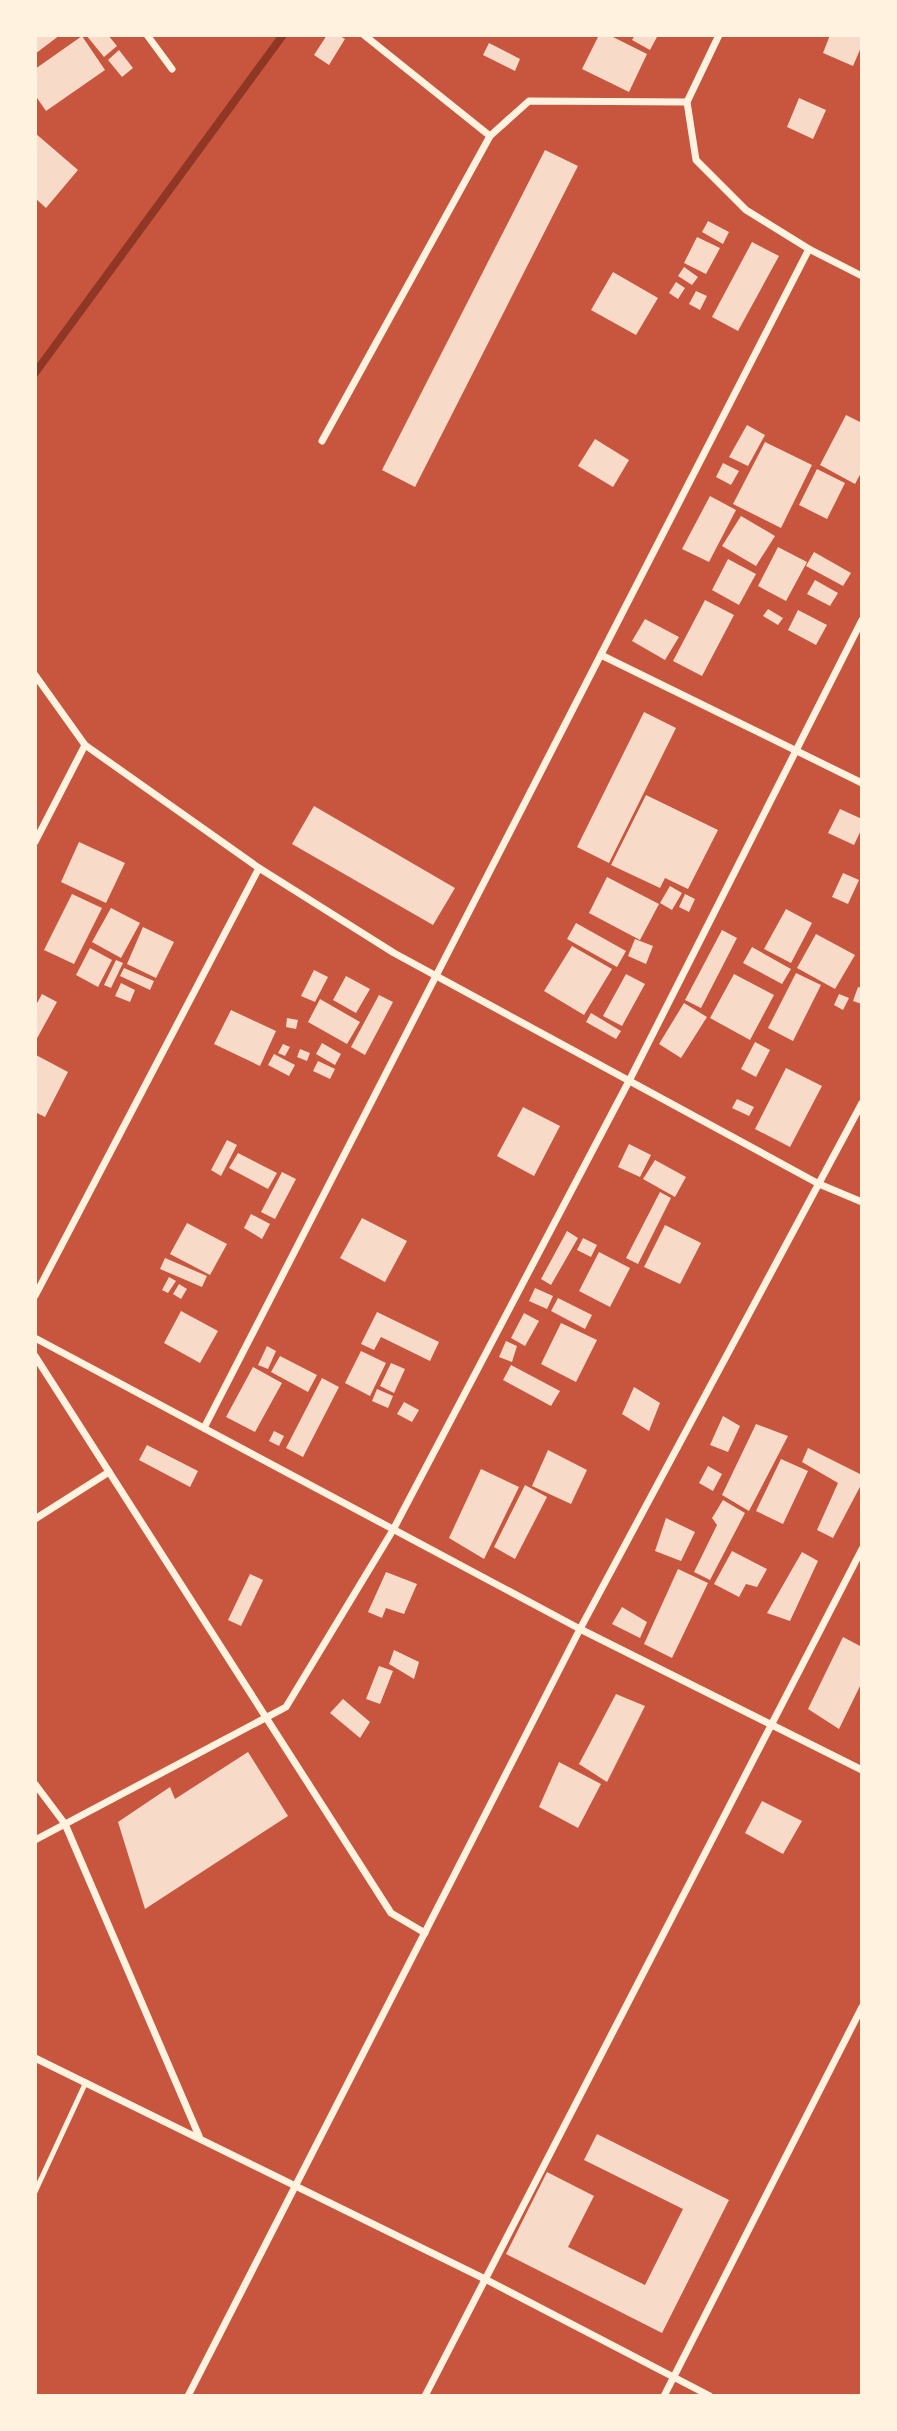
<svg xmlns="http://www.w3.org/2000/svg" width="897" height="2431" viewBox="0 0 897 2431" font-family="Barlow,sans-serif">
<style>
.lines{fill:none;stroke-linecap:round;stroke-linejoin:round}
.stream{stroke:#8f3625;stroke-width:8}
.building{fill:#f7dbc8}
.service{stroke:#fff3e0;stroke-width:5}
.minor{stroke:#fff3e0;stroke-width:7}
</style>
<rect width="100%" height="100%" fill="#c8553d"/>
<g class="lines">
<path class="stream" d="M35,373l248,-338"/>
</g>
<g class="building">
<path d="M35,35h25l-25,19z"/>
<path d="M86,35h22l9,11 -13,11z"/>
<path d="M327,35h11l7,4 -16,26 -15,-10z"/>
<path d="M599,35h10l38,19 -18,38 -47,-23z"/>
<path d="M635,35h23l-8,15 -18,-10z"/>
<path d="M830,35h32v10l-9,21 -30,-13z"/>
<path d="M82,36l23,34 -59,41 -11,-16v-26z"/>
<path d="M489,43l31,16 -5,12 -32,-16z"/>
<path d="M119,50l14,18 -11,9 -14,-17z"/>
<path d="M799,98l27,12 -13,29 -26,-12z"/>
<path d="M35,133l43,37 -32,38 -11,-10z"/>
<path d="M545,150l33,16 -163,321 -33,-17z"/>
<path d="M708,221l21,11 -6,12 -21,-12z"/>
<path d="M697,237l23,11 -14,26 -22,-11z"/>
<path d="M752,242l27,14 -41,75 -26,-14z"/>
<path d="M684,267l14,10 -6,8 -14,-9z"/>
<path d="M613,272l45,26 -22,37 -45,-25z"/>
<path d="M676,282l9,6 -7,11 -9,-6z"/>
<path d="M696,291l11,5 -7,14 -11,-6z"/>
<path d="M846,415l16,8v48l-7,13 -35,-19z"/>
<path d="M747,425l18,10 -17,31 -19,-9z"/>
<path d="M595,439l34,21 -16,27 -35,-21z"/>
<path d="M765,442l47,23 -31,63 -48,-24z"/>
<path d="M723,463l16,8 -8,14 -15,-8z"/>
<path d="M817,469l28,14 -18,36 -28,-14z"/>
<path d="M710,496l26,14 -27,52 -27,-13z"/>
<path d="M741,516l34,20 -19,30 -34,-20z"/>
<path d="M778,547l29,15 -21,39 -28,-15z"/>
<path d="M814,552l37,21 -8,13 -37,-20z"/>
<path d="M728,559l28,15 -17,31 -27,-15z"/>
<path d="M815,580l23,13 -8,13 -23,-12z"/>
<path d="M705,600l29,15 -32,61 -29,-15z"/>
<path d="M768,609l15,9 -5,7 -15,-9z"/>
<path d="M798,610l29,15 -11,20 -28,-15z"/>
<path d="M645,619l34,18 -14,23 -33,-19z"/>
<path d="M644,712l32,16 -67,135 -32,-16z"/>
<path d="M646,795l72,35 -30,59 -23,-11 -5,10 -49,-23z"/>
<path d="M314,806l141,82 -22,37 -141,-81z"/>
<path d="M840,809l22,10v9l-8,17 -26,-12z"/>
<path d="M79,842l46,21 -19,40 -45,-21z"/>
<path d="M843,873l16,7 -11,24 -16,-7z"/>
<path d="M607,877l52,27 -19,36 -51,-27z"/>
<path d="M670,886l12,7 -10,17 -12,-7z"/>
<path d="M72,894l30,14 -28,56 -30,-14z"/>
<path d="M685,894l10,5 -6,13 -10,-5z"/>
<path d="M111,908l29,15 -19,35 -29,-16z"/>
<path d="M786,909l26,14 -21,40 -27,-14z"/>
<path d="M576,923l50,28 -9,16 -50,-28z"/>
<path d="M143,927l31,15 -18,36 -29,-14z"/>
<path d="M722,930l15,8 -36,70 -16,-8z"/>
<path d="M816,934l39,21 -20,34 -38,-21z"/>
<path d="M635,939l18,7 -7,18 -18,-8z"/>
<path d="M572,946l40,23 -28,46 -40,-24z"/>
<path d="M752,947l39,22 -9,15 -39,-21z"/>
<path d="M90,948l22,12 -14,27 -22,-12z"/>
<path d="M116,960l7,3 -12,25 -7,-3z"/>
<path d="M124,968l30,13 -4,9 -30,-14z"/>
<path d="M314,970l14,7 -13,25 -14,-6z"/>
<path d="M796,973l25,12 -28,56 -25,-13z"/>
<path d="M626,974l19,10 -23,42 -19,-10z"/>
<path d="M734,974l40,21 -24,45 -40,-22z"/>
<path d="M346,976l24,13 -14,24 -23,-13z"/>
<path d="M121,983l14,7 -5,12 -15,-6z"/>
<path d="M858,987l4,1v16l-9,-3z"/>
<path d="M42,994l15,8 -22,40v-35z"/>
<path d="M839,994l10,4 -6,12 -9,-5z"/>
<path d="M379,995l14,7 -28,53 -14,-8z"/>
<path d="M320,999l40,23 -13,22 -39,-22z"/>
<path d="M684,1003l23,14 -26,41 -22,-14z"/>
<path d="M231,1010l45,21 -16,35 -46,-22z"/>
<path d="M591,1013l30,18 -5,8 -30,-17z"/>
<path d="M287,1018l11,2 -2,9 -10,-2z"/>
<path d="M755,1042l15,8 -14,27 -15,-8z"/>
<path d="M322,1043l19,11 -6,11 -19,-11z"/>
<path d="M283,1044l7,3 -5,9 -7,-3z"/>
<path d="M300,1049l10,4 -3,8 -10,-4z"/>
<path d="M274,1054l21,11 -6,11 -21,-11z"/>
<path d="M36,1055l32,17 -23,45 -10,-5z"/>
<path d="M318,1061l17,8 -5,10 -17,-8z"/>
<path d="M786,1068l36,18 -32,61 -35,-18z"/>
<path d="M737,1099l17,8 -5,9 -17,-8z"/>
<path d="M523,1107l37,19 -26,50 -37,-20z"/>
<path d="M227,1140l10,5 -16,31 -10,-6z"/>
<path d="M629,1144l22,11 -11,22 -22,-10z"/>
<path d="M238,1153l39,20 -9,16 -39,-21z"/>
<path d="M655,1160l31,17 -11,20 -32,-18z"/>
<path d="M282,1172l14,7 -21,40 -14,-7z"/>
<path d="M660,1192l11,6 -33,66 -12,-6z"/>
<path d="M251,1214l19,10 -8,15 -18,-11z"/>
<path d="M362,1218l45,23 -22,41 -45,-24z"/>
<path d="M187,1223l40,21 -17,31 -40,-21z"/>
<path d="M665,1225l36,18 -21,41 -36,-17z"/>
<path d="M567,1231l11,7 -27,47 -10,-6z"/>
<path d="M583,1238l14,7 -6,12 -14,-7z"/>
<path d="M599,1252l31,16 -20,39 -31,-16z"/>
<path d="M165,1258l42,18 -5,11 -42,-18z"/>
<path d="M169,1277l7,4 -8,12 -6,-3z"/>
<path d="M179,1284l8,5 -6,10 -8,-5z"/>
<path d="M535,1288l18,8 -6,13 -18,-8z"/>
<path d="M558,1298l34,17 -7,14 -34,-18z"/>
<path d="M181,1311l37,20 -18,32 -36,-20z"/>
<path d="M377,1312l62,30 -9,19 -49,-24 -7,13 -13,-6z"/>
<path d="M524,1313l15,8 -14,25 -14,-8z"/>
<path d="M561,1323l36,17 -21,42 -35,-18z"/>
<path d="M506,1341l11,5 -5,16 -13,-5z"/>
<path d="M267,1346l9,5 -8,18 -10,-4z"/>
<path d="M361,1351l25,12 -16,33 -25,-13z"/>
<path d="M280,1356l37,19 -9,17 -37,-20z"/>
<path d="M391,1363l14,6 -11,24 -14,-7z"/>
<path d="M511,1365l49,26 -9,15 -48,-26z"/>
<path d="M253,1367l29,16 -27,49 -29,-15z"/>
<path d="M322,1378l17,9 -36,70 -17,-9z"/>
<path d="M634,1387l26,16 -11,28 -27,-17z"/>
<path d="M377,1389l16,7 -5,12 -16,-7z"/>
<path d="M404,1402l15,8 -7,12 -15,-8z"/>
<path d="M723,1416l17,10 -12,26 -18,-7z"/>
<path d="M756,1424l32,12 -39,75 -27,-16z"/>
<path d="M274,1431l10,5 -5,10 -10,-5z"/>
<path d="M147,1445l51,26 -8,16 -51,-27z"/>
<path d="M808,1448l54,27v8l-29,55 -16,-8 21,-47 -36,-21z"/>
<path d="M548,1450l39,20 -16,34 -39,-18z"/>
<path d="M781,1459l27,12 -25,53 -27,-13z"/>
<path d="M708,1466l14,8 -9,17 -14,-8z"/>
<path d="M481,1469l38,18 -35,72 -35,-21z"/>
<path d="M525,1485l22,12 -32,62 -21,-12z"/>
<path d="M723,1500l22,13 -35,67 -16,-8 23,-47 -5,-7z"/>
<path d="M666,1518l29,14 -14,29 -26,-10z"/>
<path d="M732,1551l35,18 -10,18 -11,-3 -7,13 -25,-13z"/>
<path d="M802,1552l16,9 -28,60 -23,-8z"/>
<path d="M678,1569l30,14 -36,75 -28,-14z"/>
<path d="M386,1572l31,12 -13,30 -18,-6 -4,10 -14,-6z"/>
<path d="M250,1574l13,6 -22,46 -13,-6z"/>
<path d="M622,1607l25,15 -7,16 -28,-14z"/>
<path d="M843,1637l19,10v35l-23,47 -31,-20z"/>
<path d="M394,1650l25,12 -5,17 -25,-15z"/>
<path d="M379,1666l14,5 -13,33 -14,-5z"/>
<path d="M616,1694l29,12 -38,76 -28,-18z"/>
<path d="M343,1699l27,23 -10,16 -30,-25z"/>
<path d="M248,1752l40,64 -143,93 -27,-87 52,-35 5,12z"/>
<path d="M559,1762l42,22 -23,44 -39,-21z"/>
<path d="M762,1801l40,20 -19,33 -38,-21z"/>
<path d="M597,2134l132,66 -67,133 -156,-79 41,-82 47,24 -26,51 77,38 38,-76 -99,-49z"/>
</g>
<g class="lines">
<path class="service" d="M35,2192l51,-110"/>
<g class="minor">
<path d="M147,35l25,34"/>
<path d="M364,35l126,101"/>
<path d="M809,249l53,27"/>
<path d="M322,441l168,-305 39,-35 158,1"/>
<path d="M601,655l261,128"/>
<path d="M35,675l50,70 174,123 135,85 425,231 43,18"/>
<path d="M35,842l50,-97"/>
<path d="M35,1296l224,-428"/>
<path d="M35,1338l545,291 282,141"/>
<path d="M35,1356l356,557 34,20"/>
<path d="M204,1428l605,-1179 -63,-39 -50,-50 -9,-58 32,-67"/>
<path d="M35,1519l74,-47"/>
<path d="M35,1784l30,40 134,312"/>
<path d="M35,1840l251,-133 107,-177 236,-449 233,-461"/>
<path d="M35,2058l450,221 225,117"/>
<path d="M188,2396l392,-767 282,-526"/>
<path d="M425,2396l437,-847"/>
<path d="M664,2396l198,-389"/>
</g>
</g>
<rect width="897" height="2431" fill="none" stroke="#fff3e0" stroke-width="74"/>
</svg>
